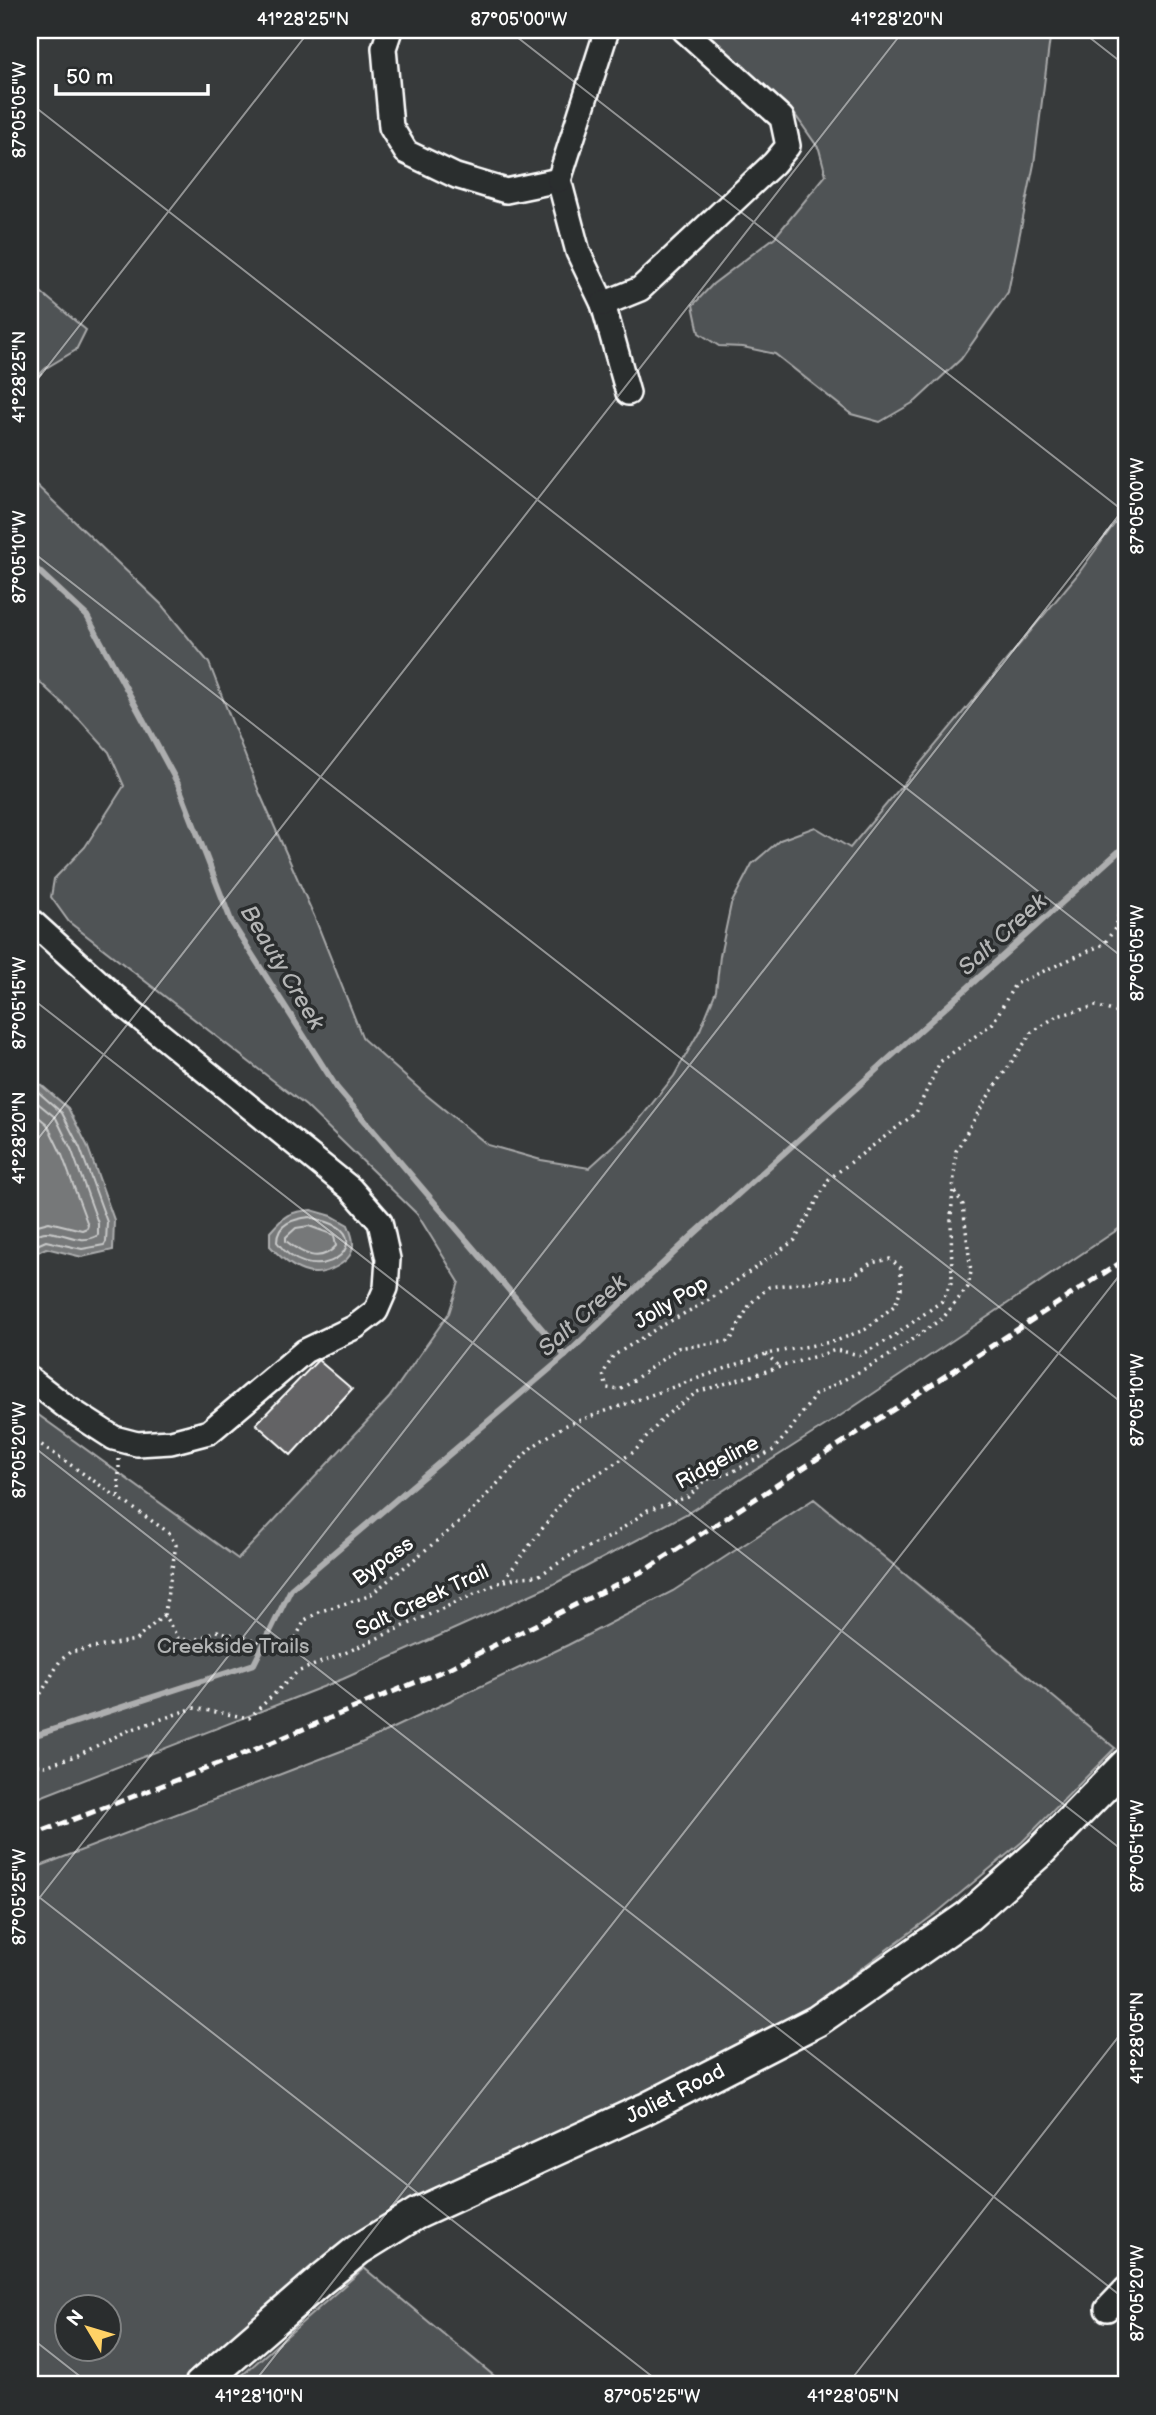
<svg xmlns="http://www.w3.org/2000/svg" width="1156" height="2415" viewBox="0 0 1156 2415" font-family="'Balsamiq Sans',sans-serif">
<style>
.green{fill:#505354;stroke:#a8a9aa;stroke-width:2;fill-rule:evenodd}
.water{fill:#767879;stroke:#adaeaf;stroke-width:2}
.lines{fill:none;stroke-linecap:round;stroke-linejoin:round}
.shore{stroke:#c8c9c9;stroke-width:2}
.stream{stroke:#adaeaf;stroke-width:6}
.building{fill:#636465;stroke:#fff;stroke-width:2}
.minor-casing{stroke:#fff;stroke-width:28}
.major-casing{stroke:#fff;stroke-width:35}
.path{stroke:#fff;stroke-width:3.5;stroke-dasharray:2 5;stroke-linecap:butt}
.minor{stroke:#2a2d2e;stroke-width:23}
.major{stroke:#2a2d2e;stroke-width:30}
.rail{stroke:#fff;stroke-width:5;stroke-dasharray:10 5;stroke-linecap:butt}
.ticks{fill:none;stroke:#fff;stroke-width:2;stroke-opacity:0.45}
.labels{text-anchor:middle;stroke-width:7;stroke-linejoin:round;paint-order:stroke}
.street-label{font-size:21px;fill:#fff;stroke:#2a2d2e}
.park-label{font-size:21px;fill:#b0b2b2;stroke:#2a2d2e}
.water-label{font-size:23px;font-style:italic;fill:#b4b5b5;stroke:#2a2d2e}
.neatline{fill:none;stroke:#fff;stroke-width:2.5}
.ticks-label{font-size:18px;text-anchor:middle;fill:#fff}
</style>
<rect width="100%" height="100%" fill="#373a3b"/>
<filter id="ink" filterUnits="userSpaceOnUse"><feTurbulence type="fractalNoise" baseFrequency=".0143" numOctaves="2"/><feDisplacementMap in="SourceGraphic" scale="14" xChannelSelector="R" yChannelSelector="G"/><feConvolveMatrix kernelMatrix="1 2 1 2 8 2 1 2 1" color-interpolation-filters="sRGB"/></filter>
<g filter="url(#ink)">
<g class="green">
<path d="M704,30h347l-17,134 -26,128 -47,67 -45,42 -36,21 -29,-8 -76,-60 -32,-7 -24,-1 -20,-13 -6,-28 20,-21 62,-47 51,-62 -7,-26 -28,-40z"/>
<path d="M30,283l56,47 -10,20 -30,18 -16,16z"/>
<path d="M30,479l131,125 48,59 51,131 54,122 49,123 62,55 63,51 53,15 48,8 42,-38 43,-54 26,-46 16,-39 4,-35 11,-52 21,-40 28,-24 35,-13 35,21 228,-274 48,-66v716l-289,194 -149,95 -136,72 -209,94 -313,122v-392l208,150 151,-161 60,-85 10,-31 -42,-68 -111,-108 -237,-184 -18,-25 3,-18 31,-32 39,-61 -15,-34 -29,-32 -50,-47z"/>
<path d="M814,1499l301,249 -93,94 -83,69 -138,102 -55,30 -289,136 -70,36 -48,33 -160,137h-149v-515l327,-125 211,-100 105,-54zM66,2306h42v42h-42z"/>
<path d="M364,2268l141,117h-274z"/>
</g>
<g class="water">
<path d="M30,1083l10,1 28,24 19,37 27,75 -1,30 -31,7 -36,-9 -16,8z"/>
<path d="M311,1210l21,6 16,9c3,8 7,17 4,26 -4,12 -24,22 -36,22 -17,1 -35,-15 -46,-27v-14c15,-17 18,-20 41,-22z"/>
</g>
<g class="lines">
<g class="shore">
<path d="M30,1090l7,1 25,22 18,35 27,74 -1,20 -2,3 -22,4 -36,-8 -16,7"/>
<path d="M30,1099l4,1 22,18 16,33 26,72v12c-17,11 -33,-3 -52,-3 -6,0 -11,4 -16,7"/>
<path d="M30,1110l17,14 15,31 26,70 -1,3 -5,2 -33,-8 -19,5"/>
<path d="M310,1217c9,3 23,5 31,12 25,23 -31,59 -64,13 0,-19 17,-23 33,-25z"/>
<path d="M309,1226l25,9 2,11c-16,18 -34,8 -50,-5v-4l10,-9z"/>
</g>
<g class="stream">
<path d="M30,563l57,53 91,168 54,139 105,165 228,268"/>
<path d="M30,1737l224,-73 37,-75 274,-233 129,-122 432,-389"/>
</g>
</g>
<path class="building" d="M318,1360l34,29 -61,66 -35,-31z"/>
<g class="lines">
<g class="minor-casing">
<g id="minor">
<path d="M390,30l-6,18 7,79 15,25 50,24 50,15 53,-11"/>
<path d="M559,180l19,72 25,52 25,89"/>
<path d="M559,180l48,-150"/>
<path d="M603,304l37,-15 134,-126 14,-17 -6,-28 -98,-88"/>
<path d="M30,920l95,86 226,183 29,33 8,37 -2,29 -10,23 -21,16 -50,24 -96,81 -38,10 -34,2 -23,-6 -45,-29 -39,-30"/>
<path d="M1107,2309l19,-20"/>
</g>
</g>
<g class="major-casing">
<g id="major">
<path id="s1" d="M200,2385l122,-106 36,-29 58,-36 229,-105 172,-88 151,-105 72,-64 86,-88"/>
</g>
</g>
<g class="path">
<path d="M766,1354l14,13"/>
<path d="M30,1437l138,95 8,13 -12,70 14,23 15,3 24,-10 66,16 11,-6 11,-21 16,-9 48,-15 97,-79 66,-70 32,-21 202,-72 70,-13 30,-12 29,-24 6,-16v-21l-11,-9 -19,4 -18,13 -84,11 -19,17 -20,37 -52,7 -58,42 -13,-2 -4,-14 10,-18 43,-27 53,-29 86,-60 34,-61 87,-66 24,-51 53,-39 22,-39 89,-40 12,-17 6,-27 4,-4"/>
<path d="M119,1459v40"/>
<path d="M505,1581l15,-4 18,-1 35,-22 39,-18 36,-26 40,-13 18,-17 26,-8 40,-21 17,-19 26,-37 72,-38 56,-39 25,-31 3,-15 -8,-67 -10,-17"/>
<path d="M30,1712l30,-51 10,-9 66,-12 28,-25"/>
<path d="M30,1764l15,2 33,-11 49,-24 67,-23 55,10 48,-46 50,-20 156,-71 69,-92 62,-37 31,-36 32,-24 139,-42 24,5 30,-16 52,-38 10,-20 -1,-64 5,-66 29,-50 47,-69 25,-16 39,-10 26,8 4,4"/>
</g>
<use href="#minor" class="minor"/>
<use href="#major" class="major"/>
<path class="rail" d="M30,1836l209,-80 206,-86 202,-101 479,-310"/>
</g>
</g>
<path class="ticks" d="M508,30l618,483M1080,30l46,36M30,103l1096,857M30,389l280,-359M30,550l1096,856M30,997l1096,856M30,1149l874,-1119M30,1444l1096,856M30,1890l633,495M30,1910l1096,-1404M30,2337l61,48M252,2385l874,-1118M847,2385l279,-358"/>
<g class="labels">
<g class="street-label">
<text transform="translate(671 1302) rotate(-31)" y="7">Jolly Pop</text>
<text transform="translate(717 1462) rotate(-28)" y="7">Ridgeline</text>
<text transform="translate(383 1561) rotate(-36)" y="7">Bypass</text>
<text transform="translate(422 1600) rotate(-25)" y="7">Salt Creek Trail</text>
<text dy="7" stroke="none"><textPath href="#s1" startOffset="562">Joliet Road</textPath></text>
</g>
<g class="park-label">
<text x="233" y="1653">Creekside Trails</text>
</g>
<g class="water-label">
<text transform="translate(1002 934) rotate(-42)" y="8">Salt Creek</text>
<text transform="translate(283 967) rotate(59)" y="8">Beauty Creek</text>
<text transform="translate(582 1315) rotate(-42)" y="8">Salt Creek</text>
</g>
</g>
<rect width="1156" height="2415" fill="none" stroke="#2a2d2e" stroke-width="77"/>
<g transform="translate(88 2328) rotate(308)"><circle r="33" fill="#2a2d2e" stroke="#7f8182" stroke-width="2"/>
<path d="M0-5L12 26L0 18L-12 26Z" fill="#ffd166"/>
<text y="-10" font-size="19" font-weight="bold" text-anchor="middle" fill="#ffffff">N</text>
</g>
<path d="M56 84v10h152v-10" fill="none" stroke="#ffffff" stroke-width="3.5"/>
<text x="66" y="84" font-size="21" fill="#ffffff" stroke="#2a2d2e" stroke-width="5" paint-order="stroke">50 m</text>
<rect x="38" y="38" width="1080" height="2338" class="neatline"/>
<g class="ticks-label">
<text x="303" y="25">41°28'25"N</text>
<text x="519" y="25">87°05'00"W</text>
<text x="897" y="25">41°28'20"N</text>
<text transform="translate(19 110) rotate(-90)" y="6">87°05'05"W</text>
<text transform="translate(19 377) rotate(-90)" y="6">41°28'25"N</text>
<text transform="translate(1137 506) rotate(-90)" y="6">87°05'00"W</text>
<text transform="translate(19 557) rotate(-90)" y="6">87°05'10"W</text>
<text transform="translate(1137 953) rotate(-90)" y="6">87°05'05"W</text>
<text transform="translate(19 1003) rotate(-90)" y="6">87°05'15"W</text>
<text transform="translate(19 1138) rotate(-90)" y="6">41°28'20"N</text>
<text transform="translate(1137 1400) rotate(-90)" y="6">87°05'10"W</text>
<text transform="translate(19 1450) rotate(-90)" y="6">87°05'20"W</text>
<text transform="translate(1137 1846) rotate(-90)" y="6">87°05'15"W</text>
<text transform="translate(19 1897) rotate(-90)" y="6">87°05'25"W</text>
<text transform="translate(1137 2038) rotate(-90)" y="6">41°28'05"N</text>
<text transform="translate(1137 2293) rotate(-90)" y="6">87°05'20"W</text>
<text x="259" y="2402">41°28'10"N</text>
<text x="652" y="2402">87°05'25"W</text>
<text x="853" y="2402">41°28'05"N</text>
</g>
</svg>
